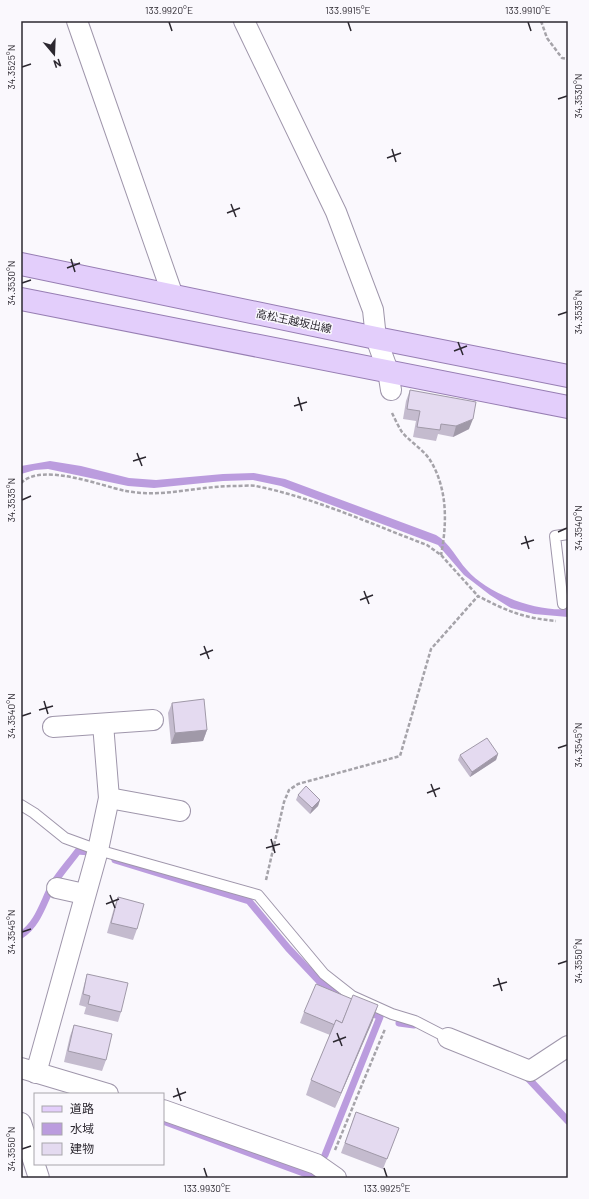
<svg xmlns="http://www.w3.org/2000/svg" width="589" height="1199" viewBox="0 0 589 1199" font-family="Barlow,'Noto Sans JP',sans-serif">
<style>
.water{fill:#bb9cde}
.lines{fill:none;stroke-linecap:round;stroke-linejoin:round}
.stream{stroke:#bb9cde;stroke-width:7}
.lane-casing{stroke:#9f96ab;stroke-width:12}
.street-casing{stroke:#9f96ab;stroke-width:22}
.primary-casing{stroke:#977eb3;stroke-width:24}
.path{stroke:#a5a3a9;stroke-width:2.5;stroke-dasharray:4 2;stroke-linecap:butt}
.lane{stroke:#fff;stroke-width:10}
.street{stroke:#fff;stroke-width:20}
.primary{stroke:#e3cefb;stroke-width:22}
.wall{fill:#c4bbce}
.shaded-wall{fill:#a099a8}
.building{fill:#e4daf0;stroke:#a099a8}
.ticks{fill:none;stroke:#2c2830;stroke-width:1.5}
.labels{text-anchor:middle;stroke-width:3;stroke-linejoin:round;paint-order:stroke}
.street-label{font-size:11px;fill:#2c2830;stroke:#faf8fd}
.neatline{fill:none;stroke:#2c2830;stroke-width:1.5}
.ticks-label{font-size:10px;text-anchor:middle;fill:#2c2830}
</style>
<rect width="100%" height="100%" fill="#faf8fd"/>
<path class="water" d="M50,461l31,5 48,12 27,2 67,-6 31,-1 31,6 151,56c14,8 20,23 31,35 21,24 69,42 101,39v8l-34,-3 -23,-6 -21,-13 -26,-20 -26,-30 -157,-59 -28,-6 -30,1 -69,7 -26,-2 -80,-17 -13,1 -14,4v-8z"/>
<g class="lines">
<g class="stream">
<path d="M115,860l134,41 39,47 32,34 22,14"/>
<path d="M21,935c17,-11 22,-32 31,-49 7,-12 18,-24 26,-35l11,1"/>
<path d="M399,1023l15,2"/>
<path d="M525,1075l43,46"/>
<path d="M163,1121l154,57"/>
<path d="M325,1155l55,-138 -14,-7"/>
</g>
<g class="lane-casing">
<g id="lane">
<path d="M563,604l-8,-68 13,-2"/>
<path d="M21,805l13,8 31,25 33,12 160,45 66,79 28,22 40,18 23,7 33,17"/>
</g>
</g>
<g class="street-casing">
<g id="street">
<path d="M77,21l96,275"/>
<path d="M244,21l92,191 37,98 3,28 12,33 3,19"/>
<path d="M53,727l100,-7"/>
<path d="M109,798l71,13"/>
<path d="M57,888l27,6"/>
<path d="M448,1038l82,33 38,-25"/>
<path d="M21,1068l87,26"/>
<path d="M36,1073l62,-223 11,-52 -6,-74"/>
<path d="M163,1110l153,54 20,14"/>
<path d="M21,1123l18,55"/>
</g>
</g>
<g class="primary-casing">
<g id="primary">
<path d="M21,264l355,74 192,38"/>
<path d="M21,299l547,108"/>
</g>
</g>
<g class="path">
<path d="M541,21l6,17 15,20 6,1"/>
<path d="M392,413c3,6 6,13 10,19 8,10 21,17 28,28 18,29 17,64 11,95"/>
<path d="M21,483c21,-21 80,3 105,8 36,7 73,-5 108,-5 7,0 15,-1 22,0 59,12 115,38 171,59l14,10 37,41"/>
<path d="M266,880l18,-78 5,-12 9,-6 102,-28 31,-107 47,-53c29,15 45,22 78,25"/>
<path d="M335,1150l50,-121"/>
</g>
<use href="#lane" class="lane"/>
<use href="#street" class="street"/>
<use href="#primary" class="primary"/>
</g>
<g class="wall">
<path d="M410,390l59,39 -16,8 -15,-3 -2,7 -23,-4 3,-16 -13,-2 3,-18z"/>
<path d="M172,703l35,27 -4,11 -32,3 -3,-31z"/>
<path d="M498,754l-2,6 -26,17 -12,-17 2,-5z"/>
<path d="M298,795l22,5 -2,6 -8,8 -14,-14z"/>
<path d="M118,897l19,32 -4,11 -26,-7 7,-25z"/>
<path d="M87,974l34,38 -3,10 -34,-8 2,-7 -7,-2 5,-20z"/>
<path d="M304,1012l69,8 -38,88 -29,-13 5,-15 19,-45 -30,-12z"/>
<path d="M74,1025l32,35 -4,11 -38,-9 6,-26z"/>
<path d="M356,1112l43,16 -16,41 -42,-16z"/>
</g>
<g class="shaded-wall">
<path d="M473,419l-4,10 -16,8 3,-11z"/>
<path d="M207,730l-4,11 -32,3 4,-11z"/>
<path d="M498,754l-2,6 -26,17 2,-5z"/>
<path d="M320,800l-2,6 -8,8 2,-6z"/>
<path d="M378,1005l-5,15 -38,88 6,-15z"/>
</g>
<g class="building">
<path d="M410,390l66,12 -3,17 -17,7 -15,-2 -1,6 -23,-3 3,-16 -13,-2z"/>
<path d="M204,699l3,31 -32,3 -3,-30z"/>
<path d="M487,738l11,16 -26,18 -12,-17z"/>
<path d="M306,786l14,14 -8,8 -14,-13z"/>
<path d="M118,897l26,7 -7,25 -26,-6z"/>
<path d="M87,974l41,9 -7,29 -33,-8 2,-8 -7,-2z"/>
<path d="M316,984l36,15 -10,24 -6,-3 -1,5 -31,-13z"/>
<path d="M353,995l25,10 -37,88 -30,-13 25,-60 6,3z"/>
<path d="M74,1025l38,9 -6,26 -38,-9z"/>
<path d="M356,1112l43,16 -12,31 -42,-16z"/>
</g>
<path class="ticks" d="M169,22l3,9M348,22l3,9M528,22l3,9M22,67l9,-3M558,99l9,-3M392,149l4,13M387,158l14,-5M231,204l5,13M227,213l13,-5M71,259l4,13M67,268l13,-5M22,283l9,-3M558,315l9,-3M458,342l5,13M454,351l13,-5M298,397l4,14M294,406l13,-4M137,453l5,13M133,461l13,-4M22,500l9,-4M558,532l9,-4M525,536l4,13M521,544l13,-4M364,591l5,13M360,600l13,-5M204,646l5,13M200,655l13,-5M44,701l4,13M39,710l14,-4M22,716l9,-3M558,748l9,-3M431,784l5,13M427,793l13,-5M271,839l4,14M266,848l14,-4M110,895l5,13M106,904l13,-5M22,932l9,-3M558,964l9,-3M498,978l4,13M493,986l14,-4M337,1033l5,13M333,1042l13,-5M177,1088l4,13M173,1097l13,-5M22,1149l9,-3M204,1168l3,9M384,1168l3,9"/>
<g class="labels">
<g class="street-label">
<text transform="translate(294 321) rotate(12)" y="4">高松王越坂出線</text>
</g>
</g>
<rect width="589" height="1199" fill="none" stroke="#faf8fd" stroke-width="44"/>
<rect x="34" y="1093" width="130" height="72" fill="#faf8fd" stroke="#a8a5ab"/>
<rect x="42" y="1106" width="20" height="6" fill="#e3cefb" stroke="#a8a5ab"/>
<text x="70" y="1113" font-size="12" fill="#2c2830">道路</text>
<rect x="42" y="1123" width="20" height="12" fill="#bb9cde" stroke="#a8a5ab"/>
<text x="70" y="1133" font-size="12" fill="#2c2830">水域</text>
<rect x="42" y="1143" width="20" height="12" fill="#e4daf0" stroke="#a8a5ab"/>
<text x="70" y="1153" font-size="12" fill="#2c2830">建物</text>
<g transform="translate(54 54) rotate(161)" stroke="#faf8fd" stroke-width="3" paint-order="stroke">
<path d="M0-3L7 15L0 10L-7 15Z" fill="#2c2830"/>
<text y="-6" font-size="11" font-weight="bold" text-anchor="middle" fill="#2c2830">N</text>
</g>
<rect x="22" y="22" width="545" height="1155" class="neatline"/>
<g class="ticks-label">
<text x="169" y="14">133.9920°E</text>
<text x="348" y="14">133.9915°E</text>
<text x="528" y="14">133.9910°E</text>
<text transform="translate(11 67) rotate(-90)" y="4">34.3525°N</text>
<text transform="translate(578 96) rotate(-90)" y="4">34.3530°N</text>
<text transform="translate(11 283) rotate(-90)" y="4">34.3530°N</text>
<text transform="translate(578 312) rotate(-90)" y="4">34.3535°N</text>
<text transform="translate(11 500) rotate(-90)" y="4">34.3535°N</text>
<text transform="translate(578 528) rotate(-90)" y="4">34.3540°N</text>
<text transform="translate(11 716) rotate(-90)" y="4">34.3540°N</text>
<text transform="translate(578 745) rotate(-90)" y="4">34.3545°N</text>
<text transform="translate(11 932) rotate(-90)" y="4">34.3545°N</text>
<text transform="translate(578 961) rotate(-90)" y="4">34.3550°N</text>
<text transform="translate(11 1149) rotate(-90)" y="4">34.3550°N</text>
<text x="207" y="1192">133.9930°E</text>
<text x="387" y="1192">133.9925°E</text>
</g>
</svg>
